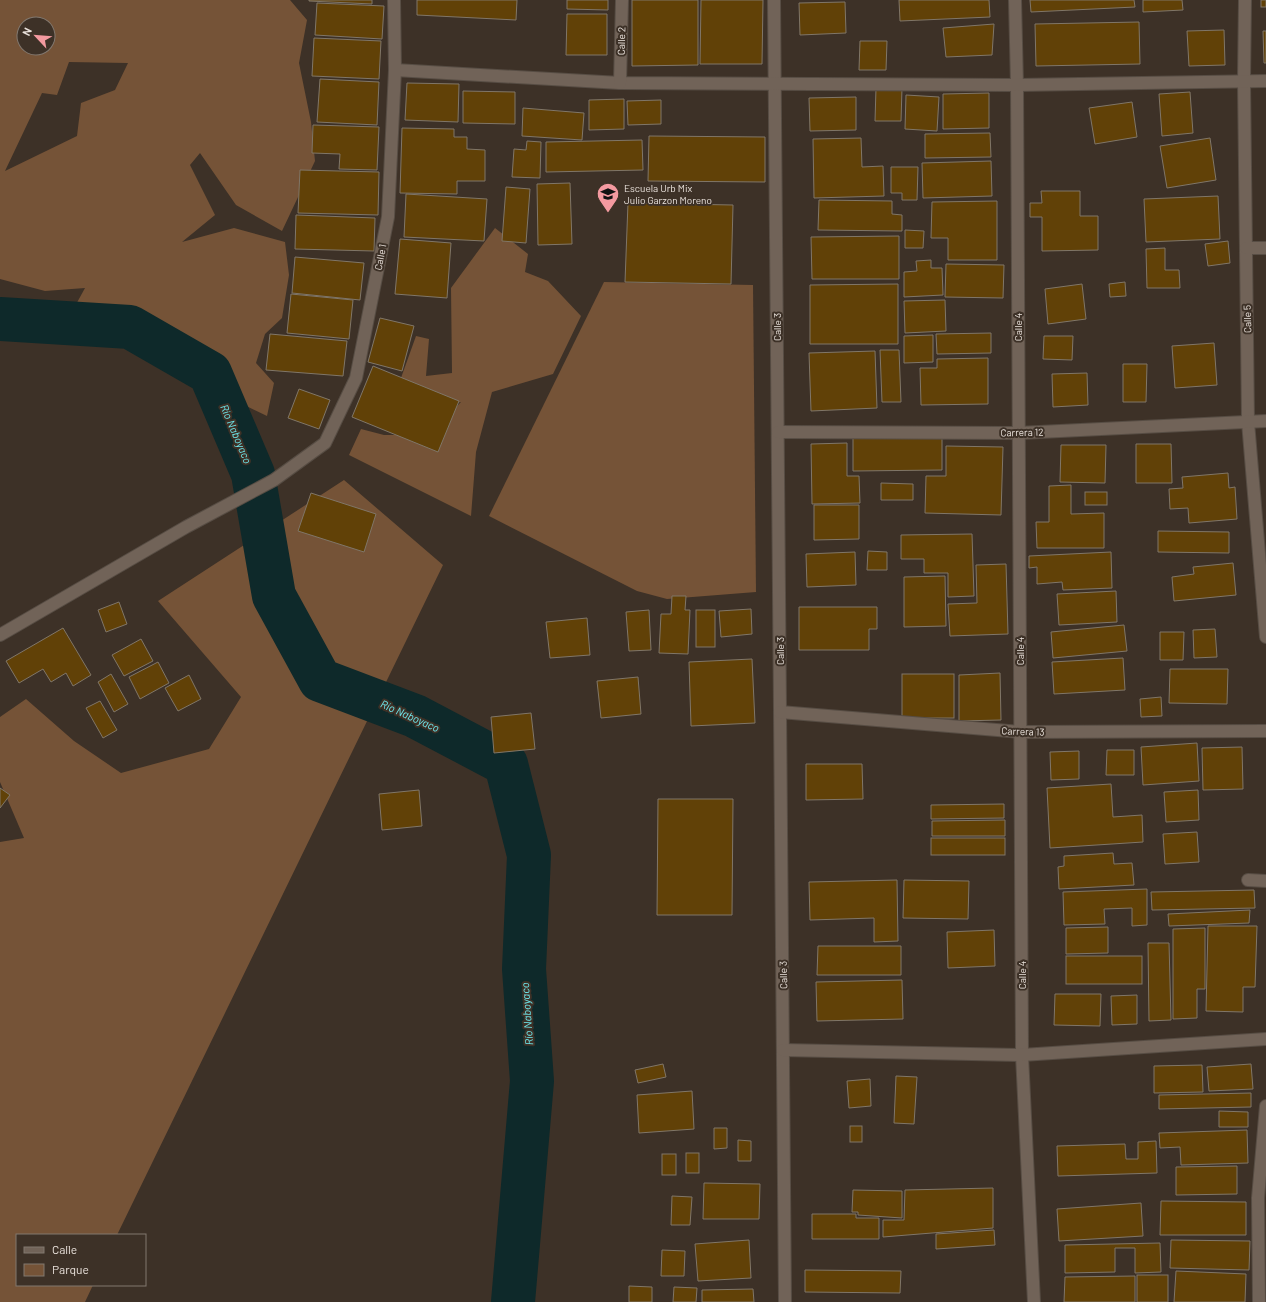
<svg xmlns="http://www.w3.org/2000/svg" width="1266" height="1302" viewBox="0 0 1266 1302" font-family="Barlow,sans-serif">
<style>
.green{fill:#755337;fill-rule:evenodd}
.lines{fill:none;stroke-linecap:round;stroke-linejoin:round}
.river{stroke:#0e292a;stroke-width:44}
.building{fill:#614107;stroke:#807668}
.minor-casing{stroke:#574d44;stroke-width:14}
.minor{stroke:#716358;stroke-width:12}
.labels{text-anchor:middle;stroke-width:4;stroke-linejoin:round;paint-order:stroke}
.street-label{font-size:10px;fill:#eae2dc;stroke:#3d3127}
.poi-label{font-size:10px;fill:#eae2dc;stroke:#3d3127;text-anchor:start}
.water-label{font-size:11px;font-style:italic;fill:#6eeaef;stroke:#3d3127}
</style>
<rect width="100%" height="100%" fill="#3d3127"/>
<g class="green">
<path d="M0,0h290l17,20 -8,43 12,59 4,39 -33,70 -46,-26 -36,-52 -10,12 25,50 -33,27 52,-14 51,14 4,33 -7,43 -17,16 -9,29 18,20 -7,33 -199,-97 17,-31 -40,3 -45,-12zM24,24h24v24h-24zM69,62l59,1 -13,27 -34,13 -4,33 -72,35 37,-78 15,2z"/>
<path d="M495,228l33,26 -3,18 23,9 33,35 -28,58 -61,18 -16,60 -5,64 -122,-61 12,-26 23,6h45l32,-33 -55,12 -9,-25 19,-53 13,3 -3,37 26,-3 -1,-85z"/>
<path d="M604,282l149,3 3,307 -89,7 -30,-8 -148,-75z"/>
<path d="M344,480l99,85 -326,670h-100v50h76l-8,17h-85v-460l24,-4 -24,-56v-65l26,-18 48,42 47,32 88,-24 32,-52 -83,-96z"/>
</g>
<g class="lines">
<path class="river" d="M0,319l130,8 80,46 43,101 21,122 46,84 95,36 91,48 23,91 -5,114 8,112 -19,221"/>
</g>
<g class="building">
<path d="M309,0h63v4l-63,-3z"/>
<path d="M417,0h100l-1,20 -99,-5z"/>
<path d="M567,0h41v10l-41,-1z"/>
<path d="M632,0h66v65l-66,1z"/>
<path d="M701,0h62l-1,64h-62z"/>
<path d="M899,0h90l1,17 -90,4z"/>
<path d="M1030,0h104l1,7 -104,5z"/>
<path d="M1143,0h39l1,10 -40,2z"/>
<rect x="1261" y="0" width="5" height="7"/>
<path d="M845,2l1,31 -46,2 -1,-32z"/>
<path d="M317,3l67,3 -2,33 -67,-4z"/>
<path d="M567,14h40v41h-41z"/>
<path d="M1139,22l1,42 -104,2 -1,-42z"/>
<path d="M994,24l-2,31 -46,2 -3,-29z"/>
<path d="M1224,30l1,35 -36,1 -2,-35z"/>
<path d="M1263,31h3v32h-2z"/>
<path d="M314,38l67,3 -2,38 -67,-3z"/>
<path d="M860,41h27l-1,29h-27z"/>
<path d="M320,79l59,3 -2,43 -60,-3z"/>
<path d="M407,83l52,1 -1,38 -53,-2z"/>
<path d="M876,88h26l-1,33h-26z"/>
<path d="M463,91l52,1v32l-52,-1z"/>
<path d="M1190,92l3,41 -31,3 -3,-42z"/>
<path d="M989,93v35l-46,1v-35z"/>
<path d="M906,95l33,2 -2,34 -32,-2z"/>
<path d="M856,97v33l-46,1 -1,-33z"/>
<path d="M624,99v30l-35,1v-30z"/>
<path d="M661,100v24l-33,1 -1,-24z"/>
<path d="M1132,102l5,35 -42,7 -6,-36z"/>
<path d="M523,108l61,5 -2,27 -60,-4z"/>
<path d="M313,125l66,2 -2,43 -38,-1 1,-15 -28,-1z"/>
<path d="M402,128l52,1v8h13v12l18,1v31h-28v13l-57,-1z"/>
<path d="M990,133l1,24 -66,1v-24z"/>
<path d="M649,136l116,1v45l-117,-1z"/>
<path d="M861,138l1,29 21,-1 1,30 -70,2 -1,-59z"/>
<path d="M1210,138l6,42 -49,8 -7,-42z"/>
<path d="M642,140l1,30 -97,2v-30z"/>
<path d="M527,141l14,1 -1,36 -28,-1 2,-28 12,1z"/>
<path d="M991,161l1,35 -69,2 -1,-35z"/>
<path d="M891,167h27l-1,33h-15v-7h-11z"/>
<path d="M300,170l79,2 -1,43 -80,-2z"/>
<path d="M570,183l2,61 -34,1 -1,-61z"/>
<path d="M506,187l24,2 -4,54 -24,-2z"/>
<path d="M1041,191h39v25h18v34l-56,1v-34h-12v-14h12z"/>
<path d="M406,194l81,5 -3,42 -80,-4z"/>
<path d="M1218,196l2,43 -74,3 -2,-43z"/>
<path d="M819,200l73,1v13l10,1v16l-84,-1z"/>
<path d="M997,201v59h-49v-22h-17l1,-36z"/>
<path d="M628,203l105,2 -2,79 -106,-2z"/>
<path d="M296,215l79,3 -1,33 -79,-2z"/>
<path d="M905,230l19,1 -1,17h-18z"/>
<path d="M899,236v43h-87l-1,-42z"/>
<path d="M400,239l51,4 -4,55 -52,-4z"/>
<path d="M1228,241l2,22 -22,3 -3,-22z"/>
<path d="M1165,248v22h14l1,18h-33l-1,-39z"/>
<path d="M295,257l69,6 -4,37 -68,-7z"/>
<path d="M931,260v8h11l1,27 -39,2v-25l13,-1 -1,-10z"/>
<path d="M946,264l58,1 -1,33 -58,-1z"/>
<path d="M1125,282l1,14 -16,1 -1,-13z"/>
<path d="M898,284v60h-88v-59z"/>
<path d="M1082,284l4,35 -38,5 -3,-35z"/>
<path d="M291,294l62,6 -4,39 -62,-6z"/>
<path d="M945,300l1,31 -41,2 -1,-32z"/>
<path d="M380,318l34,8 -12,45 -34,-9z"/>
<path d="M991,333v20l-54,1 -1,-20z"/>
<path d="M270,334l77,7 -4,35 -77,-6z"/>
<path d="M933,335v27l-29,1v-27z"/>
<path d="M1044,336h29l-1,24 -29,-1z"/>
<path d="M1214,343l3,42 -42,3 -3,-42z"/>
<path d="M880,350h19l2,52h-19z"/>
<path d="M875,351l2,57 -66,3 -2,-58z"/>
<path d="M988,358v46l-67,1 -1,-37h17v-9z"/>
<path d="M1123,364h24l-1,38h-23z"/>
<path d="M373,366l86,35 -21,51 -86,-35z"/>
<path d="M1087,373l1,32 -35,2 -1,-33z"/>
<path d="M299,389l31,11 -11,29 -31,-11z"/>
<path d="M942,435v35l-89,1v-34z"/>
<path d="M847,443v33h12l1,27 -48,1 -1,-60z"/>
<path d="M1136,444h35l1,39h-36z"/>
<path d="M1061,445h45l-1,38 -45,-1z"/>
<path d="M946,446l57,1 -2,68 -76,-2 1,-37h20z"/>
<path d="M1228,473l1,15 6,-1 2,32 -48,4 -1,-15 -18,1 -1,-20 14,-1 -1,-11z"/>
<path d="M881,483l32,1v16h-32z"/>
<path d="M1071,485v29l33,-1v35h-67l-1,-26h13v-36z"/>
<rect x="1085" y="492" width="22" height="13"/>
<path d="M311,493l65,21 -12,38 -66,-21z"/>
<path d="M814,505h45v34l-45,1z"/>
<path d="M1158,531l71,1v21l-71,-1z"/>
<path d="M972,534l2,62 -26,1v-24h-24v-14h-23v-24z"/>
<path d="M868,551l19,1v18h-20z"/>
<path d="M855,552l1,33 -49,2 -1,-33z"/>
<path d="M1111,552l1,36 -49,2 -1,-8 -25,2v-17l-8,1v-12z"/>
<path d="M1233,563l3,32 -62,6 -2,-24 22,-3 -1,-7z"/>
<path d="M1006,564l2,70 -58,2 -2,-32 29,-1 -1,-38z"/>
<path d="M945,576l1,50 -42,1v-50z"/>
<path d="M1116,591l1,31 -58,3 -2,-31z"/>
<path d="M672,596h14l-1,14h5l-2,44 -29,-1 2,-39h10z"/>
<path d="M119,602l8,22 -21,8 -8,-22z"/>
<path d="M799,607h78v22h-8v21h-70z"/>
<path d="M751,609l1,25 -31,3 -2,-26z"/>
<path d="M649,610l2,40 -22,1 -3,-39z"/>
<rect x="696" y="610" width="19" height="37"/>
<path d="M587,618l3,37 -40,3 -4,-36z"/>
<path d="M1124,625l3,26 -74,7 -2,-26z"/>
<path d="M63,628l28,47 -18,11 -7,-13 -15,9 -8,-13 -24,14 -13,-22z"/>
<path d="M1215,629l2,28 -23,1 -1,-28z"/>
<path d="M1160,632h24l-1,28h-23z"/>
<path d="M141,639l12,22 -29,15 -12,-21z"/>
<path d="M1123,658l2,32 -71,4 -2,-32z"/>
<path d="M752,659l3,64 -64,3 -2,-64z"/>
<path d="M158,662l11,21 -29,16 -11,-22z"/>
<path d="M1170,669h58l-1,35 -58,-1z"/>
<path d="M1000,673l1,47 -42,1v-46z"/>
<path d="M111,674l17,30 -14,8 -16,-30z"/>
<rect x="902" y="674" width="52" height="44"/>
<path d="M189,675l12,24 -23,12 -13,-23z"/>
<path d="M638,677l3,37 -40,4 -4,-37z"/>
<path d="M1161,697l1,19 -21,1 -1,-18z"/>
<path d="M100,701l17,29 -14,8 -17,-30z"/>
<path d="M531,713l4,36 -41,4 -3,-36z"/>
<path d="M1197,743l2,38 -56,4 -2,-38z"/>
<path d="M1242,747l1,42 -40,1 -1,-42z"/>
<path d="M1107,750h27v25h-28z"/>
<path d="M1079,751v28l-28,1 -1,-28z"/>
<path d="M806,764h56l1,35 -57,1z"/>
<path d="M1111,784l2,33 29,-2 1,27 -93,6 -3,-60z"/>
<path d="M0,788l10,7 -10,13z"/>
<path d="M419,790l3,36 -40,4 -3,-36z"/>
<path d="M1198,790l1,30 -33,2 -2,-30z"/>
<path d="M658,799h75l-1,116h-75z"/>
<path d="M1004,804v14l-73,1v-14z"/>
<path d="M1005,820v16h-73v-15z"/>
<path d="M1197,832l2,30 -34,2 -2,-30z"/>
<rect x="931" y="838" width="74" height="17"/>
<path d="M1113,853l1,11 18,-1 2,22 -75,4 -1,-22 6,-1v-10z"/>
<path d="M897,880l1,61 -24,1v-24l-64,2 -1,-38z"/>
<path d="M904,880l65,1 -1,38 -65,-1z"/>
<path d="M1147,889v36l-15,1v-18l-28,1 1,15 -41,1 -1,-33z"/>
<path d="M1254,890l1,18 -103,2 -1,-18z"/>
<path d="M1250,910l-1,13 -80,3 -1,-12z"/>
<path d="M1208,926h49l-2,61h-12v25l-37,-1z"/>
<path d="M1108,927v26l-42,1v-26z"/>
<path d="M1205,928v61h-8v29l-24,1v-90z"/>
<path d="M994,930l1,36 -47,2 -1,-36z"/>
<path d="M1148,943h21l2,77 -22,1z"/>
<path d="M818,946h83v29h-84z"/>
<rect x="1066" y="956" width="76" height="28"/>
<path d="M902,980l1,39 -86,2 -1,-39z"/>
<path d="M1055,994h46l-1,32 -46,-1z"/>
<path d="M1137,995v29l-25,1 -1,-29z"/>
<path d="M663,1064l3,13 -28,6 -3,-13z"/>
<path d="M1251,1064l2,25 -44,2 -2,-24z"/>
<path d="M1202,1065l1,27 -49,1v-27z"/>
<path d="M896,1076l21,1 -3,47 -20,-1z"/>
<path d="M870,1079l1,27 -22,2 -2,-27z"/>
<path d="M692,1091l2,38 -55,4 -2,-38z"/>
<path d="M1251,1093v14l-92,2v-14z"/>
<path d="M1219,1111l29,1v15h-29z"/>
<rect x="850" y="1126" width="12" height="16"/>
<path d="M714,1128h13v20l-13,1z"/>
<path d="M1247,1130l1,33 -67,2 -1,-18 -20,1 -1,-15z"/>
<path d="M738,1140l13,1v20h-13z"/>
<path d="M1156,1141l1,32 -99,3 -1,-30 68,-2 1,15h12v-17z"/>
<rect x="686" y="1153" width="13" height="20"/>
<rect x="662" y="1154" width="14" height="21"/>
<path d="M1237,1166v28l-61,1v-28z"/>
<path d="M704,1183l56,1 -1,35h-56z"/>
<path d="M993,1188v40l-110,9v-17h21l1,-30z"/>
<path d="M853,1190l49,1v27l-44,-3v-3h-6z"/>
<path d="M672,1196l20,1 -2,28h-19z"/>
<path d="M1161,1201l85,1v33h-86z"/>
<path d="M1141,1203l2,33 -84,5 -2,-32z"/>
<path d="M812,1214h44v4h23v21h-67z"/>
<path d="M994,1230l1,15 -59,4v-15z"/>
<path d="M749,1240l2,38 -53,3 -3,-37z"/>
<path d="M1171,1240l79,1 -1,29 -79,-2z"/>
<path d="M1160,1243l1,29 -26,1v-25h-20v24l-50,1v-28z"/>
<path d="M662,1250l23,1 -1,25h-23z"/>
<path d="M805,1270l96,1 -1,22 -95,-1z"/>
<path d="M1176,1271l70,3 -1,28h-71z"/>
<rect x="1137" y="1275" width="31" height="27"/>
<path d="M1135,1276v26h-71l1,-25z"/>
<path d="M629,1286l23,1v15h-23z"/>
<path d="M674,1287l23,1 -1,14h-23z"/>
<path d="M753,1289l1,13h-52v-12z"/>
</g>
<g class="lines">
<g class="minor-casing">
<g id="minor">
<path d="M774,0l11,1302"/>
<path d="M1015,0l2,85 5,970 12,247"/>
<path d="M1245,0l-1,81 4,341 18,215"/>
<path d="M395,70l225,13 397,2 249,-4"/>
<path d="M620,83l2,-83"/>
<path d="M1246,248h20"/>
<path d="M778,432l241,1 247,-12"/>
<path d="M0,635l186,-108 88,-47 51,-37 31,-65 32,-161 7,-147 -1,-70"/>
<path d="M780,712l240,20 246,-1"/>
<path d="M1248,880l18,1"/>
<path d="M783,1050l239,5 244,-16"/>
<path d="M1259,1302l-1,-104 8,-92"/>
</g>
</g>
<use href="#minor" class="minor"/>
</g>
<defs>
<g id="school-pin" transform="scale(1.15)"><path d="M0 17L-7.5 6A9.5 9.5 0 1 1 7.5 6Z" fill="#f49aa0" stroke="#3d3127"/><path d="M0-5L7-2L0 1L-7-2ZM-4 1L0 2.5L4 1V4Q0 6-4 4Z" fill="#111"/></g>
</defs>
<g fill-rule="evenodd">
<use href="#school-pin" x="608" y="194"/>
</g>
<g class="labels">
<g class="street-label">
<text transform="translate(621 41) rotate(-89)" y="4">Calle 2</text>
<text transform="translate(380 257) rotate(-79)" y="4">Calle 1</text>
<text transform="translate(1247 319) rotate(-91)" y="4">Calle 5</text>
<text transform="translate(777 327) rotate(-90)" y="4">Calle 3</text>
<text transform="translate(1018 327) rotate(-90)" y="4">Calle 4</text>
<text transform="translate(1022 432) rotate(-1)" y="4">Carrera 12</text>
<text transform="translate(780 651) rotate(-90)" y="4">Calle 3</text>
<text transform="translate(1020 651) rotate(-90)" y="4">Calle 4</text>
<text transform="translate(1023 731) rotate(2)" y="4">Carrera 13</text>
<text transform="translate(783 975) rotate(-91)" y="4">Calle 3</text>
<text transform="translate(1022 975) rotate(-90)" y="4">Calle 4</text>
</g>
<g class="poi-label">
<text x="624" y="192">Escuela Urb Mix<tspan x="624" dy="12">Julio Garzon Moreno</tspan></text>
</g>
<g class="water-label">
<text transform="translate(236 434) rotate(67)" y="4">Río Naboyaco</text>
<text transform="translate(410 716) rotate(24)" y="4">Río Naboyaco</text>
<text transform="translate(527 1014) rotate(-94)" y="4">Río Naboyaco</text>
</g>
</g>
<rect x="16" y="1234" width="130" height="52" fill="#3d3127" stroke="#82786f"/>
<rect x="24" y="1247" width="20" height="6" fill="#716358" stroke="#82786f"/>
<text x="52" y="1254" font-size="12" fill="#eae2dc">Calle</text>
<rect x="24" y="1264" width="20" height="12" fill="#755337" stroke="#82786f"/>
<text x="52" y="1274" font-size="12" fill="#eae2dc">Parque</text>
<g transform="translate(36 36) rotate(296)"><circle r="19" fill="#3d3127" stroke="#82786f"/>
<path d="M0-3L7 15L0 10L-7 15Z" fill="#f49aa0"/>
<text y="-6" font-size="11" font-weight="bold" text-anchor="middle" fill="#eae2dc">N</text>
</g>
</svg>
